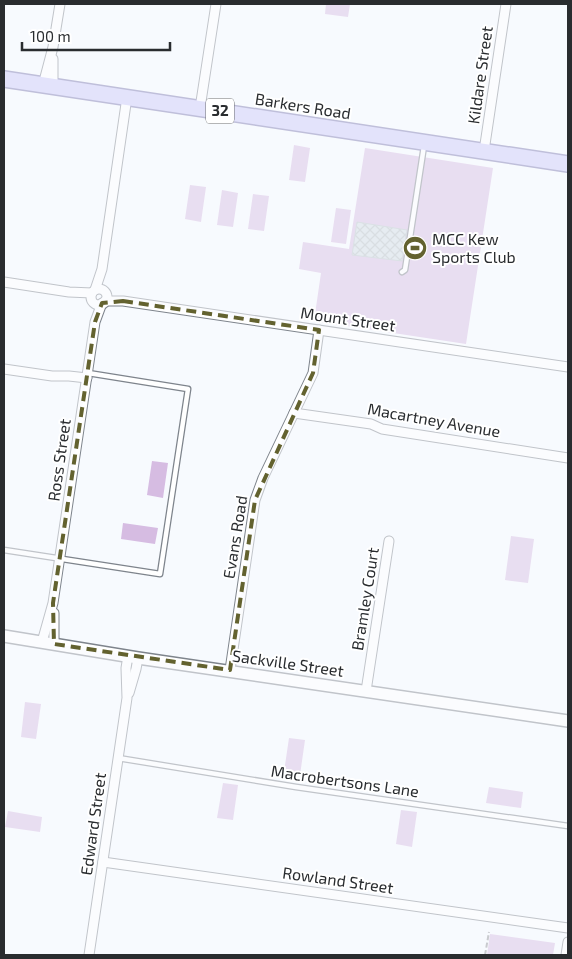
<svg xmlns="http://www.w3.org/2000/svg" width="572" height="959" viewBox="0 0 572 959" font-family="'Exo 2',sans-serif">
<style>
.green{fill:#d6bce2}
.building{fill:url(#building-cross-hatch);stroke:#b8c3c9}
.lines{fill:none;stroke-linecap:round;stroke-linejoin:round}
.service-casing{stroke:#7e848c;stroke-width:7}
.minor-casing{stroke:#7e848c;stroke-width:11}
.tertiary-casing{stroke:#7e848c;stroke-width:14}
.primary-casing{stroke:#7b79b0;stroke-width:18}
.path{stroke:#909397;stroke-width:2;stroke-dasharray:5 2.5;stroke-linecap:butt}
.service{stroke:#fff;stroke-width:4.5}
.minor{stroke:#fff;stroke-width:9}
.tertiary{stroke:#fff;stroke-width:11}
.primary{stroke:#cac7f9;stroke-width:15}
.marked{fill:none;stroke:#63622f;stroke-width:4;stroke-dasharray:10 6;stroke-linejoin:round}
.labels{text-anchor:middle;stroke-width:4;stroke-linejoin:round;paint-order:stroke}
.shield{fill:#fff;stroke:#696b6d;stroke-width:1}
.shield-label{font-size:15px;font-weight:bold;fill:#292c2f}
.street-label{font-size:16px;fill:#292c2f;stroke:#fff}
.poi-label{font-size:16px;fill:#292c2f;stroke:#fff;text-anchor:start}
</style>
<defs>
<pattern id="building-cross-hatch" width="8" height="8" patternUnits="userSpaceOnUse" patternTransform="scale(1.25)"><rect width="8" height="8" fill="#d0dce2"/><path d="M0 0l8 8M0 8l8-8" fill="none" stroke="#b3bdc2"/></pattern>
</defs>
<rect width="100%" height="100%" fill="#f7fafe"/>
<g class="green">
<path d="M326,4h24l-2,13 -23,-3z"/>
<path d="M294,145l16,3 -5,34 -16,-2z"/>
<path d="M365,148l128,20 -27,176 -152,-23 7,-48 -22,-4 4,-27 46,7z"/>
<path d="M190,185l16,2 -5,35 -16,-3z"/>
<path d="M222,190l16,3 -5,34 -16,-2z"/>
<path d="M253,194l16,2 -5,35 -16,-2z"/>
<path d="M336,208l15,2 -5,34 -15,-2z"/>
<path d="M152,461l16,2 -5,35 -16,-3z"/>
<path d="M123,523l35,5 -3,16 -34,-5z"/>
<path d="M511,536l23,3 -6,44 -23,-3z"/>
<path d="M25,702l16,2 -5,35 -15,-2z"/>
<path d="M289,738l16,2 -5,35 -16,-3z"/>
<path d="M223,783l15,2 -5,35 -16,-2z"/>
<path d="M489,787l34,5 -2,16 -35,-5z"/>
<path d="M401,810l16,2 -5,35 -16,-3z"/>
<path d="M8,811l34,6 -2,15 -35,-5z"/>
<path d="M490,934l65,9 -2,12h-66z"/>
</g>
<path class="building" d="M357,222l50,8 -5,31 -50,-6z"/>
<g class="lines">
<g class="service-casing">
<g id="service">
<path d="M402,272l3,-2 19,-124"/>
<path d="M4,550l156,24 28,-185 -100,-16"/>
<path d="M118,758l178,29 272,39"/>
</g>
</g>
<g class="minor-casing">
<g id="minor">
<path d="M53,59v27"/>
<path d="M43,85l10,-38 7,-43"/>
<path d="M200,108l16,-104"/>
<path d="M484,151l22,-147"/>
<path d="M4,282l65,10 23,1"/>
<circle cx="99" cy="297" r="8"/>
<path d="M95,290l7,-21 25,-172"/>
<path d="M105,301h18l445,66"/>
<path d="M4,369l48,7h17l18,2"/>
<path d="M294,413l77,11 11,5 186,29"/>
<path d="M54,613v31"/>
<path d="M42,642l11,-39 42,-281 7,-19"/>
<path d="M230,670l25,-170 8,-22 50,-105 6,-43"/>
<path d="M366,691l23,-150"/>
<path d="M129,693l7,-24 2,-11"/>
<path d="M103,862l465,66"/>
<path d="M89,955l38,-257 -1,-30 2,-12"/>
<path d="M566,955l2,-13"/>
</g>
</g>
<g class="tertiary-casing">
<path id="tertiary" d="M4,636l134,22 430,63"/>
</g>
<g class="primary-casing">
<path id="primary" d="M4,79l564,85"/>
</g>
<path class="path" d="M485,955l4,-23"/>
<use href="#service" class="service"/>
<use href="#minor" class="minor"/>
<use href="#tertiary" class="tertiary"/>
<use href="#primary" class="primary"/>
</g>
<path d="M0 0H572V959H0ZM123,301l196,29 -6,43 -58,127 -25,170 -176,-26 -1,-41 42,-281 7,-19z" fill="#f7fafe" fill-opacity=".55" fill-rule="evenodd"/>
<path class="marked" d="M123,301l196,29 -6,43 -58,127 -25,170 -176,-26 -1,-41 42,-281 7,-19z"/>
<defs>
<g id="stadium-disc" transform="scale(1.25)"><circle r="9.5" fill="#63622f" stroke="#fff"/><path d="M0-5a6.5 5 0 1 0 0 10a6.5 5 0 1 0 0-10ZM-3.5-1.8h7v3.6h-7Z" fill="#fff"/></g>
</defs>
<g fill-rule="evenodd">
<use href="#stadium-disc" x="415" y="248"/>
</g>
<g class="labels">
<rect class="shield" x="206" y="98.5" width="28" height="25" rx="4"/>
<g class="shield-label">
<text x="220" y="116">32</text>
</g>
<g class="street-label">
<text transform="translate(480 75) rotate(-82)" y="6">Kildare Street</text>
<text transform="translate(303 106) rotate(9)" y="6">Barkers Road</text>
<text transform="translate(348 319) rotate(8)" y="6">Mount Street</text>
<text transform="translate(434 420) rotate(10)" y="6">Macartney Avenue</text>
<text transform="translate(59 460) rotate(-82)" y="6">Ross Street</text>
<text transform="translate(235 537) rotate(-81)" y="6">Evans Road</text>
<text transform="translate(365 599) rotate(-81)" y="6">Bramley Court</text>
<text transform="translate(288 663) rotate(8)" y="6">Sackville Street</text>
<text transform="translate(345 781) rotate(8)" y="6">Macrobertsons Lane</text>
<text transform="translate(93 824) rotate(-82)" y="6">Edward Street</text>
<text transform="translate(338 880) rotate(8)" y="6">Rowland Street</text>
</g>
<g class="poi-label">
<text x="432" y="245">MCC Kew<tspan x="432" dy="18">Sports Club</tspan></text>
</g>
</g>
<rect width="572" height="959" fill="none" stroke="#292c2f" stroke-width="10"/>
<path d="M22 42v8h148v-8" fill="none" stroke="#292c2f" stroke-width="2.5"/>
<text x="30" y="42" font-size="15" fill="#292c2f" stroke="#ffffff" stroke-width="4" paint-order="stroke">100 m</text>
</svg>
